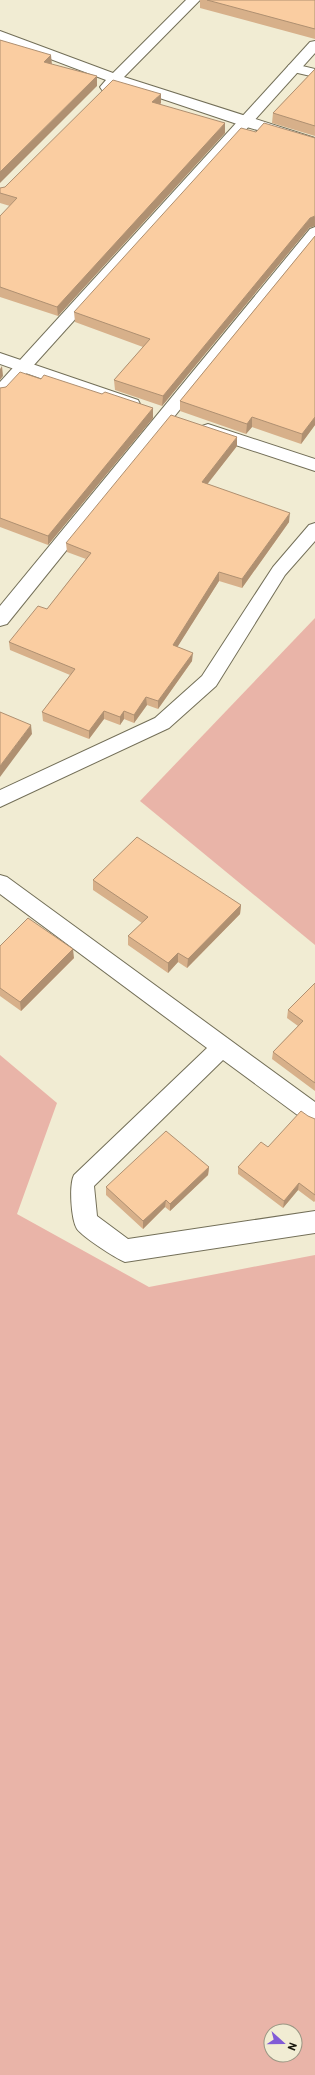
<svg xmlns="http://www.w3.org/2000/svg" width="315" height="2075" viewBox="0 0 315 2075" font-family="Barlow,sans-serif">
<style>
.green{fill:#e9b4a8;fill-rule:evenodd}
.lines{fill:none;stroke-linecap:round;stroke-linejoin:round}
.minor-casing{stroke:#736f58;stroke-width:2}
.tertiary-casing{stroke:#736f58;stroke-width:2}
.minor{fill:#fff;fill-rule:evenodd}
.tertiary{fill:#fff;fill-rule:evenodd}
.wall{fill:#d7b08a}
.shaded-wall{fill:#af9071}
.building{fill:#facda1;stroke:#af9071}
</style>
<rect width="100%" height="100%" fill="#f1ecd3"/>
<g class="green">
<path d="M315,618v327l-175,-144z"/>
<path d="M0,1055l57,48 -40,111 132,73 166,-32v820h-315zM271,2031h24v24h-24z"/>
</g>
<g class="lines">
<g class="minor-casing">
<g id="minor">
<path d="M186,0h14l-76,77 191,61v9l-75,-22 -122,-41 -6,6h-10l-2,-3 6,-7 -106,-40v-9l113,42z"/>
<path d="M294,64l21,5v8l-26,-6 -2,-3 2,-3z"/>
<path d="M315,227v15l-308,382 -7,2v-20l310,-377z"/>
<path d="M0,353l138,47 2,4 -2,4 -6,1 -6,-1 -126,-44z"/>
<path d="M208,424l107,35v12l-113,-37 -2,-4 2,-4z"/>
<path d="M315,523v18l-30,34 -69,111 -47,42 -169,79v-17l155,-72 47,-42 71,-109 36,-42z"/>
<path d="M0,875l7,2 308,225v23l-8,-3 -84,-62 -129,126 3,30 31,23 187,-28v22l-190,29c-10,-4 -42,-25 -48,-33 -6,-10 -8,-44 -3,-54l133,-127 -207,-154z"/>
</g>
</g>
<g class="tertiary-casing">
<path id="tertiary" d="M315,41v12l-309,343 -6,1v-15l310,-340z"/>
</g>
<use href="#minor" class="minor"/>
<use href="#tertiary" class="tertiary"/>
</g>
<g class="wall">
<path d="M200,0h115v39l-115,-31z"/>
<path d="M315,69v67l-43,-13 1,-10z"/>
<path d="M161,103l-1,2 65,28 -167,183 -58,-19v-81l10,-10 -10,-3v-15l5,-1z"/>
<path d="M309,228l-147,178 -47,-16 -1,-10 29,-33 -68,-25 -1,-10z"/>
<path d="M315,236v189l-14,19 -49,-17 -6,7 -66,-23v-10z"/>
<path d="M41,379l61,15 51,14v10l-105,127 -48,-18v-139z"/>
<path d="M237,446l-30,38 82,38 -47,66 -23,-7 -42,66 15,14 -34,48 -11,-4 -13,18 -10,-4 -4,6 -16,-6 -15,20 -46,-18 -1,-9 28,-37 -60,-25 -1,-8 38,-33 39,-50 -19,-7 -1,-9z"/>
<path d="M93,880l148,25 -1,9 -53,54 -9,-6 -10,11 -40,-28v-9l14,-13 -49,-33z"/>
<path d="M0,946l74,12 -53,53 -21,-15z"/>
<path d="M315,983v108l-43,-32 1,-7 25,-26 -11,-8 1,-8z"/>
<path d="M308,1116l7,3v82l-1,1 -16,-12 -15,18 -45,-34v-7l30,-20z"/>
<path d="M209,1167l-1,8 -38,36 -5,-4 -22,22 -37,-34v-8z"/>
</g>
<g class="shaded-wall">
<path d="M51,55l1,10 -8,-3z"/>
<path d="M97,76v10l-97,97v-11z"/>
<path d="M161,94v9l-9,9v-10z"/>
<path d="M225,123v10l-167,183 -1,-9z"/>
<path d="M315,216v10l-6,2 -147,178 1,-10 147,-178z"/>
<path d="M2,366l1,10 -3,4v-11z"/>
<path d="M153,408v10l-105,127v-9z"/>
<path d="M252,417v10l-6,7 1,-10z"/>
<path d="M315,417v8l-14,19 1,-10z"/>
<path d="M237,437v9l-35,45v-9z"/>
<path d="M290,513l-1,9 -47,66v-9z"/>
<path d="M219,572v9l-46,73v-9z"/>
<path d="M193,653l-1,8 -34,48v-8z"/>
<path d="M146,697l1,8 -13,18v-8z"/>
<path d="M104,711v8l-15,20v-8z"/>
<path d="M124,711v8l-4,6v-8z"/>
<path d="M31,725l1,9 -32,43v-11z"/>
<path d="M241,905l-1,9 -53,54 1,-9z"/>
<path d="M73,949l1,9 -53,53 -1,-9z"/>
<path d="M178,953v9l-10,11v-10z"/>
<path d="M209,1167l-1,8 -38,36v-7z"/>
<path d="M299,1183l-1,7 -15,18 1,-7z"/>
<path d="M166,1200l-1,7 -22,22v-8z"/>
</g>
<g class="building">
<path d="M207,0h108v29z"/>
<path d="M0,40l51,15 -7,7 53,14 -97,96z"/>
<path d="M315,69v57l-42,-13z"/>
<path d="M113,80l48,14 -9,8 73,21 -168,184 -57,-20v-71l17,-18 -17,-5v-5l5,-1z"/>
<path d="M264,123l51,15v78l-5,2 -147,178 -49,-16 36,-41 -76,-27 167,-184 15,4z"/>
<path d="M315,236v181l-13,17 -50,-17 -5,7 -67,-23z"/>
<path d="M20,372l21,7 3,-4 58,19 3,-2 48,16 -105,128 -48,-18v-130l6,-1z"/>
<path d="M171,415l66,22 -35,45 88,31 -48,66 -23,-7 -46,73 20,8 -35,48 -12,-4 -12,18 -10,-4 -4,6 -16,-6 -15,20 -47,-19 33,-43 -66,-27 29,-36 9,3 44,-56 -25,-10z"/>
<path d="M0,712l31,13 -31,41z"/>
<path d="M137,837l104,68 -53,54 -10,-6 -10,10 -40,-27 20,-19 -55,-37z"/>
<path d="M28,918l45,31 -53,53 -20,-14v-42z"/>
<path d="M315,983v100l-42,-31 30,-31 -15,-11z"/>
<path d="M301,1111l7,5 7,3v76l-16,-12 -15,18 -46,-34 23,-25 7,5z"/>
<path d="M166,1131l43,36 -39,37 -4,-4 -23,21 -37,-34z"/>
</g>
<g transform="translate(283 2043) rotate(111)"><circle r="19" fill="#f1ecd3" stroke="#9a9784"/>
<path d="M0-3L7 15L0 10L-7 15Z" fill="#815bd6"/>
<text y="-6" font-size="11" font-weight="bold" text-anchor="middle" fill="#18170e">N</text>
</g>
</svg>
